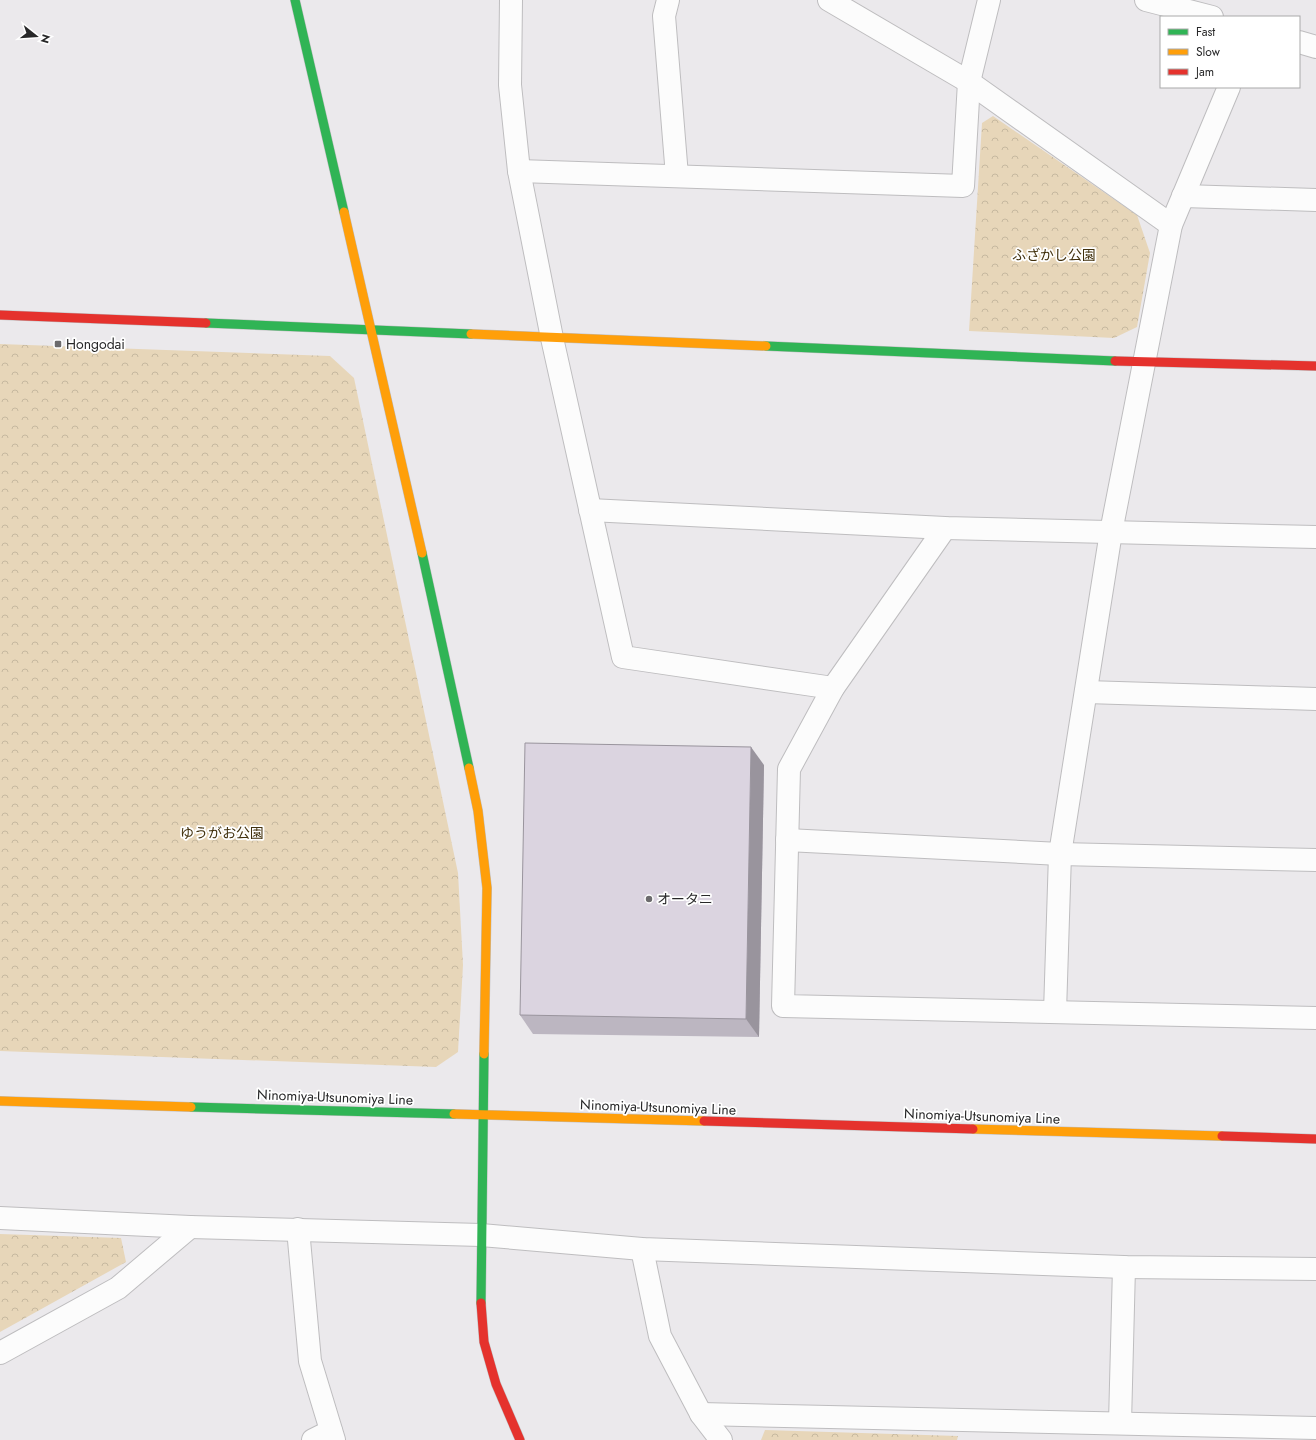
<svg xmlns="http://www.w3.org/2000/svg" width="1316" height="1440" viewBox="0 0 1316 1440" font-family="Jost,'Noto Sans JP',sans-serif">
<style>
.park{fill:url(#park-crowns)}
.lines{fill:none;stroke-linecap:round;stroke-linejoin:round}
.street-casing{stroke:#bebdbf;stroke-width:24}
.fast-casing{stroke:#bebdbf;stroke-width:10}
.slow-casing{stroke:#bebdbf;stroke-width:10}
.jam-casing{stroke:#bebdbf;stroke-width:10}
.street{stroke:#fcfcfc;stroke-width:22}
.fast{stroke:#30b455;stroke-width:9}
.slow{stroke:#ff9f0a;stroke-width:9}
.jam{stroke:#e5322d;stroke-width:9}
.wall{fill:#bcb6c1}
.shaded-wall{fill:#99949d}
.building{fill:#dbd4e0;stroke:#99949d}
.poi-dot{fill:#6c6b6d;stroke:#fff;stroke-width:1.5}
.labels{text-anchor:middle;stroke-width:3.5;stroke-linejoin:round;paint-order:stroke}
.park-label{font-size:14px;fill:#41300c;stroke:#fff}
.poi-label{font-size:14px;fill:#272728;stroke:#fff;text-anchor:start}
.street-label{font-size:14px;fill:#272728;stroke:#fff}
</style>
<defs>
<pattern id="park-crowns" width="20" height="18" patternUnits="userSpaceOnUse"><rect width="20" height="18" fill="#e7d6b9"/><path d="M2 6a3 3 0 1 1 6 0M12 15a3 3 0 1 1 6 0" fill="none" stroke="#c6b89f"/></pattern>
</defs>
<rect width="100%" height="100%" fill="#ebe9ec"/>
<g class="park">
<path d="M993,116l144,99 13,38 -13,74 -23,11 -145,-7 13,-208z"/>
<path d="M0,344l330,12 24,22 104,495 5,92 -5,87 -22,15 -436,-16z"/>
<path d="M0,1234l121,4 5,24 -126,70z"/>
<path d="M765,1430l193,6 -1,4h-196z"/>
</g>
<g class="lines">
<g class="street-casing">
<g id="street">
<path d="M511,0l-1,85 9,86 33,167 71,319 210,31"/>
<path d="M668,0l-4,16 13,160"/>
<path d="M829,0l140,82 202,143"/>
<path d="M1146,0l66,17"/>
<path d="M1299,42l17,5"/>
<path d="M519,171l444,15 6,-104 20,-82"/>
<path d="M1183,196l133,4"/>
<path d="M590,510l355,18 371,9"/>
<path d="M945,528l-112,160 -44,81 -6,237 533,12"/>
<path d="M1086,692l230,7"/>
<path d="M787,840l273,14 256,6"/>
<path d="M1055,1012l5,-158 51,-322 60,-307 58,-138"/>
<path d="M0,1218l190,9 291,8 161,14 482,18 192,2"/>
<path d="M298,1229l12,132 24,79"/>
<path d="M642,1249l18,87 41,78 20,26"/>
<path d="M0,1353l118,-65 72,-61"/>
<path d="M701,1414l615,14"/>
<path d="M1120,1423l4,-156"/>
<path d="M313,1440l18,-9"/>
</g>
</g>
<g class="fast-casing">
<g id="fast">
<path d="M295,0l49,212"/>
<path d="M206,323l265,11"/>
<path d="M766,346l349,15"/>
<path d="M422,553l47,215"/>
<path d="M191,1107l263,7"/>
<path d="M481,1303l3,-249"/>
</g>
</g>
<g class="slow-casing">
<g id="slow">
<path d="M344,212l78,341"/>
<path d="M471,334l295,12"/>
<path d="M469,768l9,43 9,77 -3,166"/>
<path d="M0,1101l191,6"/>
<path d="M454,1114l250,7"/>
<path d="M973,1129l249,7"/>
</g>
</g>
<g class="jam-casing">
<g id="jam">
<path d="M0,315l206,8"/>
<path d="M1115,361l201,5"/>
<path d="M704,1121l269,8"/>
<path d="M1222,1136l94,3"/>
<path d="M481,1303l3,39 12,42 24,56"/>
</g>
</g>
<use href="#street" class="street"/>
<use href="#fast" class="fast"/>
<use href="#slow" class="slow"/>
<use href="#jam" class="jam"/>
</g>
<path class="wall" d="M764,765l-5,272 -226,-3 -13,-19z"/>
<path class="shaded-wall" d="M751,747l13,18 -5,272 -13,-18z"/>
<path class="building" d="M525,743l226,4 -5,272 -226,-4z"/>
<g class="poi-dot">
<rect x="54" y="340" width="8" height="8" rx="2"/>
<circle cx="649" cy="899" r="4"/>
</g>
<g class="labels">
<g class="park-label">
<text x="1054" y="260">ふざかし公園</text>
<text x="222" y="838">ゆうがお公園</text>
</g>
<g class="poi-label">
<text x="66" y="349">Hongodai</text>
<text x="657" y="904">オータニ</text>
</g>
<g class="street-label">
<text transform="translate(335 1097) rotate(2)" y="5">Ninomiya-Utsunomiya Line</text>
<text transform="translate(658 1107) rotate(2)" y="5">Ninomiya-Utsunomiya Line</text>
<text transform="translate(982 1116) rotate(2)" y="5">Ninomiya-Utsunomiya Line</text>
</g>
</g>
<rect x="1160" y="16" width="140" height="72" fill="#ffffff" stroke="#a9a9a9"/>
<rect x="1168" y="29" width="20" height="6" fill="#30b455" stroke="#a9a9a9"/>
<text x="1196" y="36" font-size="12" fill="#272728">Fast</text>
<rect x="1168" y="49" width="20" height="6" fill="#ff9f0a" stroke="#a9a9a9"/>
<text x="1196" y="56" font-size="12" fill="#272728">Slow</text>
<rect x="1168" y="69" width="20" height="6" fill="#e5322d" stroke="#a9a9a9"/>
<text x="1196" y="76" font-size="12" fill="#272728">Jam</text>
<g transform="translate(36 36) rotate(107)" stroke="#ffffff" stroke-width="3" paint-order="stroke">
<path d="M0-3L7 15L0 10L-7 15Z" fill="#272728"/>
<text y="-6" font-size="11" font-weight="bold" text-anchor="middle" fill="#272728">N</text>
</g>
</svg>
